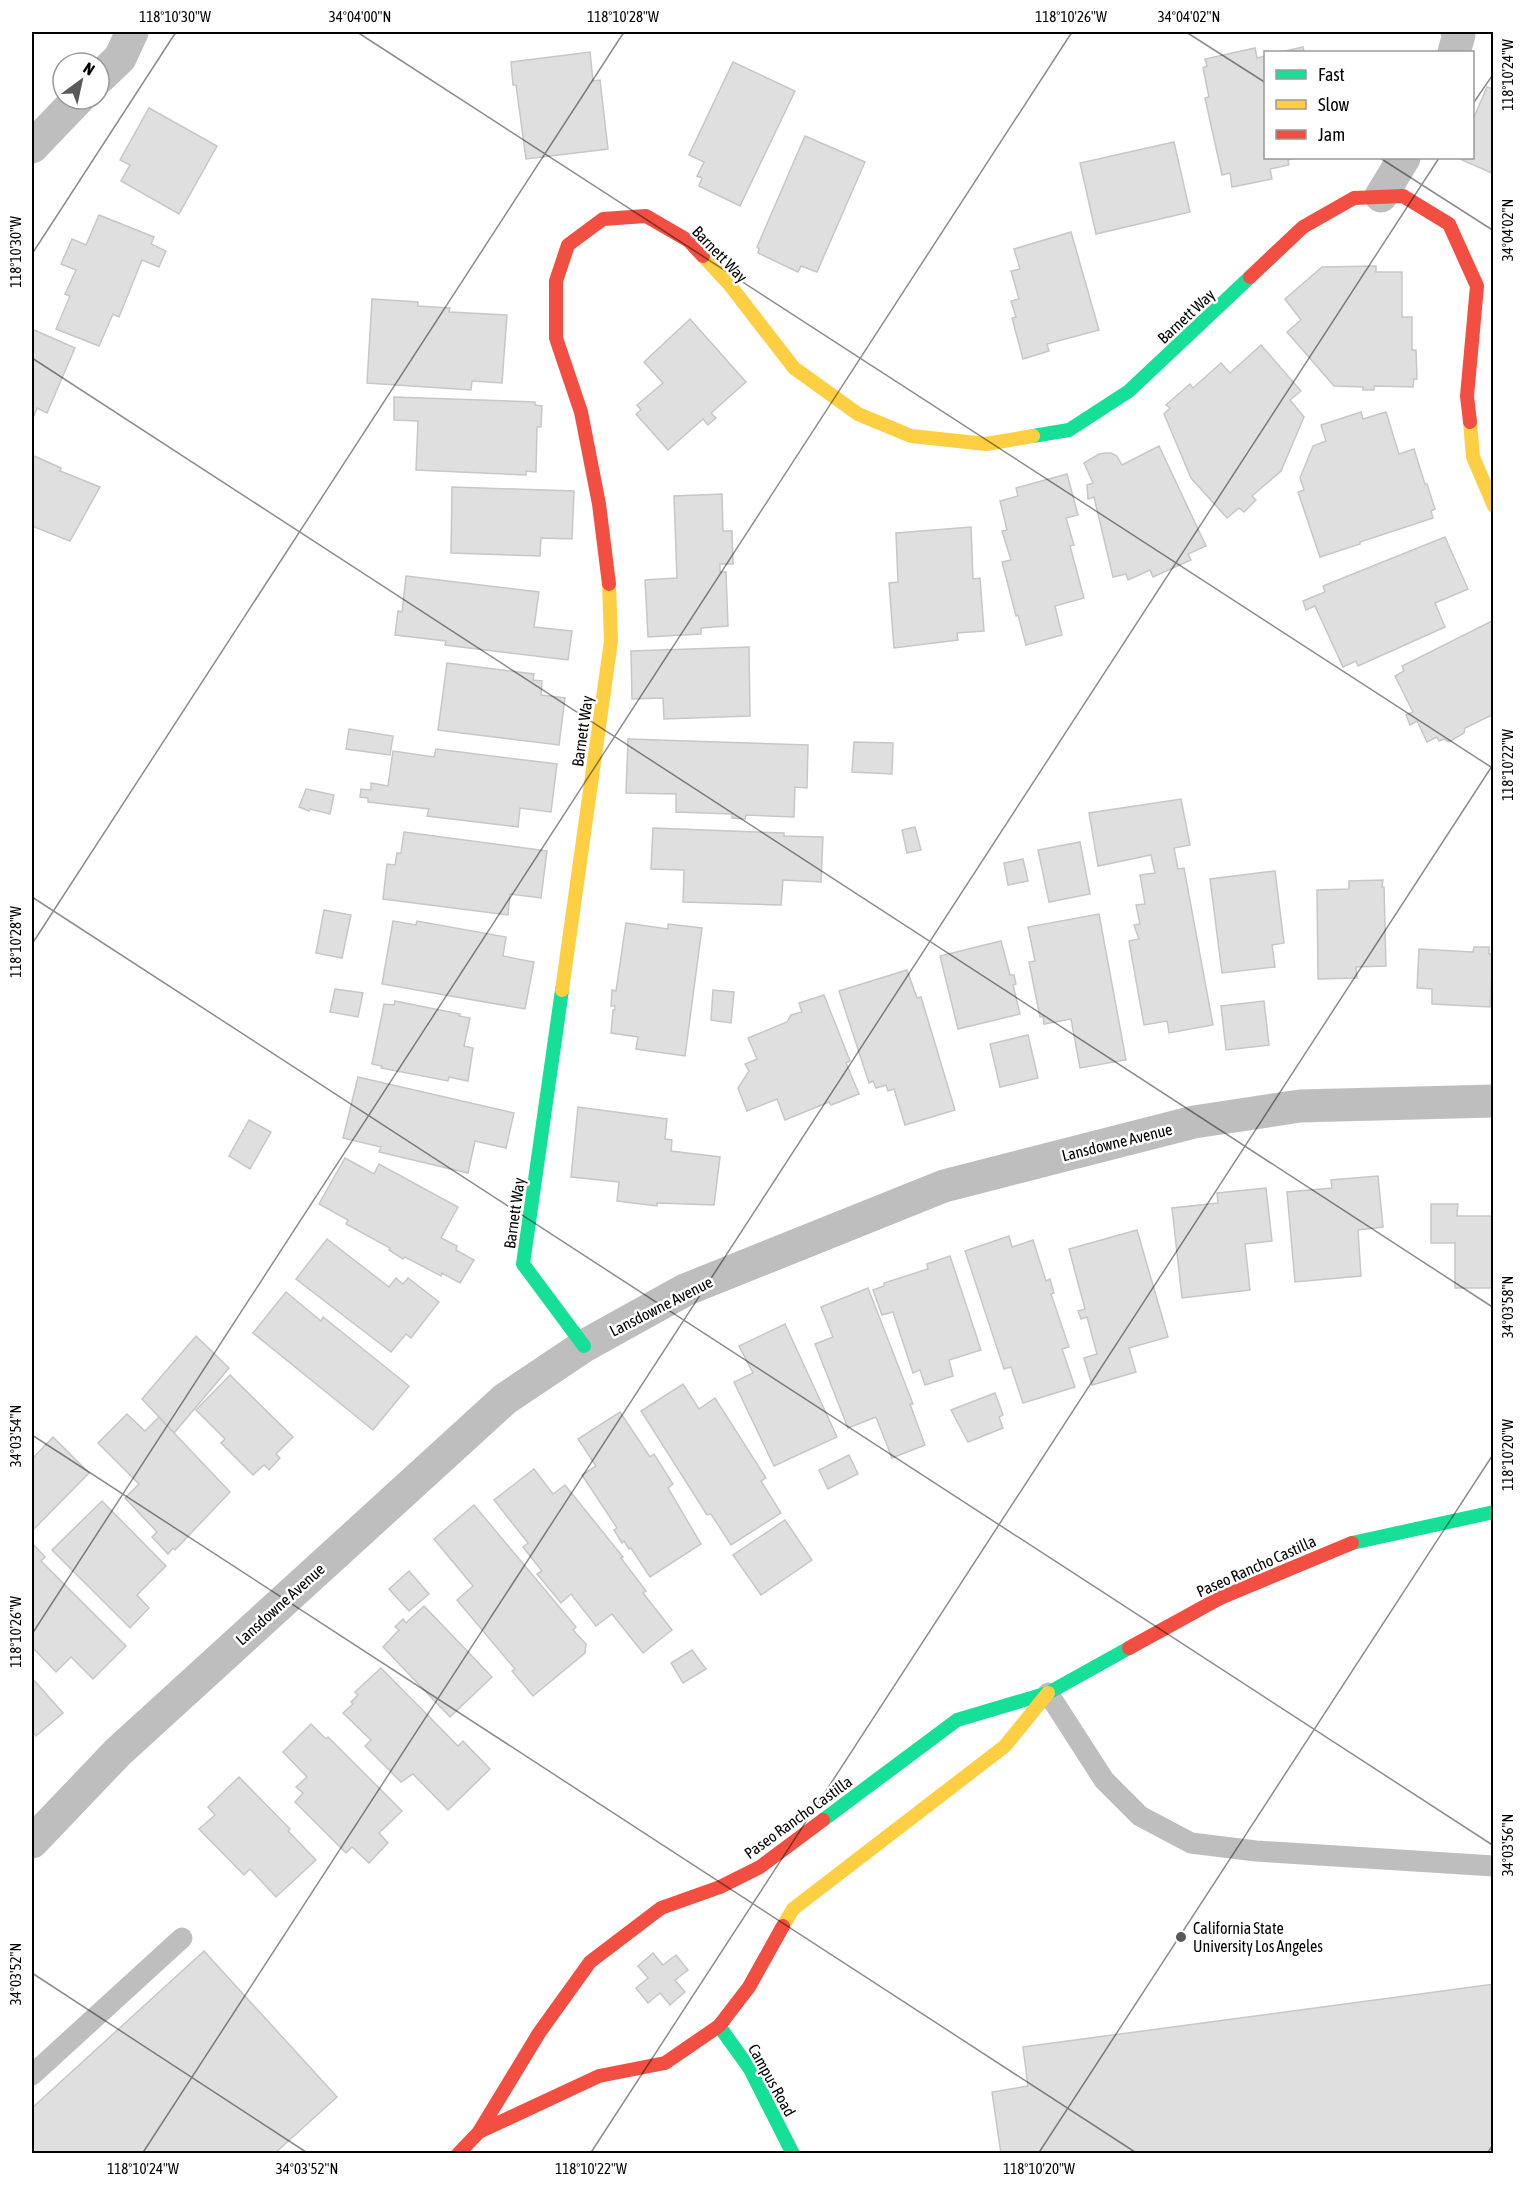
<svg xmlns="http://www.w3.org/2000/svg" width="1525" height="2185" viewBox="0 0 1525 2185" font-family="'Asap Condensed',sans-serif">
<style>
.building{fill:#dfdfdf;stroke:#c7c7c7;stroke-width:1.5}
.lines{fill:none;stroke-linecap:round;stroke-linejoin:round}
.lane{stroke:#bebebe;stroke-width:21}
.street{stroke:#bebebe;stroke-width:33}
.fast{stroke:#16e098;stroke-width:14}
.slow{stroke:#ffcf43;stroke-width:14}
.jam{stroke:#f24e42;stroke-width:14}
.ticks{fill:none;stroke:#000;stroke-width:1.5;stroke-opacity:0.45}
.poi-dot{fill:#595959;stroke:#fff;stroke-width:2}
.labels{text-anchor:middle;stroke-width:5;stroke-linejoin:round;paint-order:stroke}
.street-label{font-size:16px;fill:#000;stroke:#fff}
.poi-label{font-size:16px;fill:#000;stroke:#fff;text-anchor:start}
.neatline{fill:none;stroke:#000;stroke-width:2}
.ticks-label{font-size:15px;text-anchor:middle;fill:#000}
</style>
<rect width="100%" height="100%" fill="#fff"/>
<g class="building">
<path d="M1303,47l1,5h-23z"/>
<path d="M1255,48l2,10 9,-2v102h25l1,1 -4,1 1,5 -19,4 2,10 -40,8 -2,-14 -8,2 -17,-77 4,-1 -6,-29 4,-2 -2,-7z"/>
<path d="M590,52l3,29 7,-1 8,69 -82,10 -10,-74h-3l-2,-23z"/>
<path d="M733,62l62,29 -55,115 -41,-20 3,-8 -5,-2 7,-14 -15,-7z"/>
<path d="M1487,87l7,2v85l-32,-14 1,-2h9v-36z"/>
<path d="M149,108l68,38 -38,68 -58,-33 9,-16 -10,-5z"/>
<path d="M805,136l60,26 -48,110 -16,-6 -3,6 -40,-19 1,-4 -2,-2z"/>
<path d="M1174,142l16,70 -94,22 -16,-71z"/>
<path d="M99,215l55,22 -3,7 15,7 -7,16 -17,-7 -23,57 -6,-3 -14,32 -43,-17 14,-33 -5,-2 11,-24 -15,-6 11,-25 14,6z"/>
<path d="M1071,232l28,98 -52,14 2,7 -26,8 -11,-41 4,-1 -5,-16 8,-2 -8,-28 9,-2 -6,-20z"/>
<path d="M1376,266v6h26v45h10v33h4l1,29h-3l-1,8 -39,-1v4h-11v-3l-29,-1 -47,-54 14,-12 -16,-21 37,-32z"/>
<path d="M372,299l46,3v4l32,2 -1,4 58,3 -5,68 -30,-2 -1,9 -104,-7z"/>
<path d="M690,319l56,63 -35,31 5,5 -8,7 -5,-6 -35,31 -32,-36 5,-4 -4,-5 26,-22 -19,-21z"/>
<path d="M32,329l43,19 -28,65 -10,-5 -5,13z"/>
<path d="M1261,345l40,46 -11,9 14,17 -23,54 -29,25 4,4 -12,12 -5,-4 -12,10 -36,-40 -27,-64 6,-6 -4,-3 24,-21 3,4 28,-25 9,10z"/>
<path d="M394,397l141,5v3l7,1 -1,21h-4l-1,45 -10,-1v4l-110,-5 2,-49 -24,-1z"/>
<path d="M1361,412l2,7 23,-7 13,42 15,-5 11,35h2l8,25 -4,2 2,7 -73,24v2l-40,13 -22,-65 6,-2 -4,-12 13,-32 13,-5 -5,-16z"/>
<path d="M1159,446l47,100 -18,8 3,6 -38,17 -3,-7 -22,10 -2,-6 -13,3 -19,-80 -6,2 -1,-14 6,-2 -9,-20 15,-9 6,-1h6l6,3 5,9z"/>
<path d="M32,455l29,13 -1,3 40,16 -30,54 -38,-15z"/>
<path d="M1067,474l11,41 -12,3 8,27 -4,1 14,52 -29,8 7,29 -36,10 -8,-30 -2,1 -14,-54 9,-2 -9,-29 5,-1 -7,-29 18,-5 -2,-8z"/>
<path d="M452,487l122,4 -2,48 -31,-1 -1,18 -89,-3z"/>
<path d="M722,494l1,37h9l1,33h-13v8h6l2,54 -27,2v6l-53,3 -3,-57 32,-2 -3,-82z"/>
<path d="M971,527l2,52 7,-1 4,53 -27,2 1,7 -64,8 -5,-65 9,-1 -2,-49z"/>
<path d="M1445,537l23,52 -33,14 10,24 -87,39 -2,-5 -13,6 -28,-61 -9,4 -3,-9 22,-9 -2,-6z"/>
<path d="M406,576l133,16 -5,35 38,4 -4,29 -123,-15 1,-4 -51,-6 3,-24 4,1z"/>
<path d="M1494,620v94l-29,14 -1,5 -15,9 -5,-3 -5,2 -2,-4 -10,5 -10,-21 -7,4 -4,-10 7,-3 -18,-36 9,-5 -2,-5z"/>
<path d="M749,647l1,69 -86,3 -1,-21 -31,1 -1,-48z"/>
<path d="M447,663l87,11 -1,6 9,1 -1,14 24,3 -6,47 -121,-15z"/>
<path d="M349,729l44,7 -3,19 -44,-6z"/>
<path d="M628,739l180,6 -1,43 -12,-1 -1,30 -48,-2 -1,4 -13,-1v-4l-56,-2v-18l-50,-1z"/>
<path d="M854,742l39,1 -1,31 -40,-2z"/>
<path d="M436,749l121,15 -6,48 -31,-4 -2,19 -91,-11 2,-7 -61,-7v-4l-8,-1 1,-8 10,1v-7l17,3 5,-35 41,6z"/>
<path d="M306,789l28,6 -4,19 -20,-5 -1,2 -10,-4z"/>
<path d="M1181,799l9,46 -16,3 4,21 6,-1 29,157 -44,8 -2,-12 -23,4 -15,-84 10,-2 -5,-14 6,-1 -4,-19 9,-1 -5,-29 15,-2 -4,-18 -53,11 -9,-53z"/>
<path d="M915,827l6,23 -14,3 -5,-23z"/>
<path d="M653,828l131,5v3l39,1 -2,45 -38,-2 -2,25 -98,-3 1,-32 -33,-1z"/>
<path d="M404,832l143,19 -6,47 -31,-4 -2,21 -125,-16 4,-35 8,1 2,-12h4z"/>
<path d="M1080,842l10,52 -41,8 -11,-52z"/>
<path d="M1023,859l5,22 -20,4 -4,-22z"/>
<path d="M1275,871l9,72 -12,2 3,22 -53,6 -12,-94z"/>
<path d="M1383,880l-1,7h2l2,79 -30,1 1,11 -39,1 -1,-89 32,-1v-8z"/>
<path d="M324,910l27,5 -9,43 -26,-5z"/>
<path d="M1099,914l27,146 -46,8 -9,-49 -27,5 -1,-8 -3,1 -11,-55 6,-1 -7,-34z"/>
<path d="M393,921l23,4 1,-4 89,16 -3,19 31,6 -9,47 -143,-25z"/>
<path d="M626,923l42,6v-5l34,4 -17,128 -49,-7 2,-12 -27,-4 2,-23h2v-4h-4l1,-16 4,1z"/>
<path d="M1001,941l9,34h4l2,9 -3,1 7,29 -62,15 -18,-73z"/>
<path d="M1474,947h15v7h4l-3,53 -58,-3v-15l-15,-1 2,-39 54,3z"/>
<path d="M907,970l10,28 4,-1 34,113 -50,15 -11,-36 -6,2 -2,-6 -10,3 -3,-7 -4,2 -30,-92z"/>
<path d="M335,989l28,4 -5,24 -28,-5z"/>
<path d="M713,990l21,2 -3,31 -20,-3z"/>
<path d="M824,995l26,66 -4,2 13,31 -28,11 -2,-3 -44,18 -8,-21 -30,12 -9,-23 11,-17 -4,-7 12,-5 -9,-21 39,-16 4,-7 11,-3 -3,-9z"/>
<path d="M395,1001l65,13 -1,2 11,2 -6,28 9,2 -5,33 -19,-4 -1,4 -67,-13 1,-2 -10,-2 12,-60 10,1z"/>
<path d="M1264,1001l5,44 -43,5 -5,-44z"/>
<path d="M1028,1035l10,43 -38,9 -10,-43z"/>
<path d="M358,1077l156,36 -8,35 -31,-7 -7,32 -89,-21 2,-5 -38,-9z"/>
<path d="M578,1107l89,12 -2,20 7,1 -1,11 49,6 -6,48 -57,-2v3l-40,-5 2,-19 -48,-5z"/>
<path d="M249,1120l22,12 -21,37 -21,-13z"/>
<path d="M345,1158l29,16 5,-10 79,43 -17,31 16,8 -1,4 18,10 -14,23 -18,-10 -1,3 -36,-19 -2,2 -14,-9 1,-2 -44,-24 2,-4 -29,-16z"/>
<path d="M1378,1176l5,51 -25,3 3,46 -66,6 -8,-90 45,-4 -1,-8z"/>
<path d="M1266,1188l6,53 -27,3 5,46 -68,8 -10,-90 46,-5 -1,-10z"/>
<path d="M1431,1204h27l-1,12h37v72h-39v-45h-24z"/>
<path d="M1137,1230l31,107 -39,11 7,24 -44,13 -8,-27 13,-4 -10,-37 -6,2 -3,-8 7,-2 -16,-60z"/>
<path d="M1009,1236l3,11 21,-7 13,41 4,-2 4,14 -3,1 18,53 -7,2 13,38 -52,16 -12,-36 -7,2 -39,-118z"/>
<path d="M327,1239l62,48 7,-9 7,6 5,-6 31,24 -28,36 -5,-4 -15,18 -95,-73z"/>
<path d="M950,1256l31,94 -32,10 4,16 -28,9 -5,-15 -7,3 -20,-61 -11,3 -9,-25 11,-4v-3l44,-14 -1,-5z"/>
<path d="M868,1288l45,116h-3l15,41 -33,13 -16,-41 -28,11 -33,-84 18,-7 -12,-30z"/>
<path d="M286,1292l35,29 2,-4 86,69 -36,44 -120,-97z"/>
<path d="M785,1324l52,113 -63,29 -40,-84 19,-9 -14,-27z"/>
<path d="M196,1336l33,32 -55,65 -32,-34z"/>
<path d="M230,1375l63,62 -17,17 4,4 -11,12 -5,-5 -11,10 -32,-32 4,-4 -29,-29z"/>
<path d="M683,1384l16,25 16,-11 51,80 -5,3 20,32 -50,32 -20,-31 -4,1 -66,-104z"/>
<path d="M995,1393l8,22 -4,2 4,11 -35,14 -17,-32z"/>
<path d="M620,1412l30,45 4,-3 19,30 -5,4 33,56 -51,33 -19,-29 -2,1 -5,-8 -2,2 -8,-13 3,-2 -35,-53 14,-9 -18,-27z"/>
<path d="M127,1414l18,17 14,-14 71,75 -55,58 -2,-2 -5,6 -16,-17 5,-5 -32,-34 14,-14 -41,-41z"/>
<path d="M53,1437l36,36 -57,58v-72z"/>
<path d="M849,1455l9,19 -30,15 -9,-19z"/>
<path d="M534,1469l19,25 12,-9 58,72 -2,1 25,33 -3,2 29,37 -29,23 -31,-39 -16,12 -25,-32 -10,9 -24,-29 5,-3 -19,-24 5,-4 -34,-43z"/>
<path d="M102,1501l64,65 -29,29 12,13 -19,20 -78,-78z"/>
<path d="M474,1505l102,122 -3,3 13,14 -1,9 -52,43 -21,-25 3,-2 -58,-69 16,-14 -39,-47z"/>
<path d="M785,1520l27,40 -51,35 -28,-40z"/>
<path d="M32,1543l13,14 -4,4 85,85 -33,33 -22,-22 -15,15 -24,-25z"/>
<path d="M409,1571l20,23 -20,17 -20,-22z"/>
<path d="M424,1606l68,71 -42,40 -67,-70 16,-17 -4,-3 8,-8 3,4z"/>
<path d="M692,1650l14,19 -23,14 -12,-20z"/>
<path d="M381,1668l77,78 5,-5 27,28 -42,41 -35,-36 -12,8 -36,-36 6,-6 -28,-27 10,-9 -2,-2 7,-7 -3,-3z"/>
<path d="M32,1678l31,35 -27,23 -4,-5z"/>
<path d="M311,1724l15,15 2,-2 74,74 -23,22 9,10 -19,20 -17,-16 -6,6 -51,-51 8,-9 -7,-6 11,-10 -24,-25z"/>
<path d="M239,1777l51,52 -2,2 28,29 -40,37 -26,-28 -6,6 -45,-46 16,-14 -7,-8z"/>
<path d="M204,1951l133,146 -63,57h-242v-46z"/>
<path d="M653,1953l10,12 13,-10 12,15 -13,10 10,12 -15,13 -10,-12 -12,10 -12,-15 12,-10 -10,-12z"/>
<path d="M1494,1984v170h-493l-9,-62 36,-6 -5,-39z"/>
</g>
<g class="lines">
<g class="lane">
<path d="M1048,1693l56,87 36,36 51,27 65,8 238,15"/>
<path d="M32,2075l150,-137"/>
</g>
<g class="street">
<path d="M1454,52l5,-17 -2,-3"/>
<path d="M99,78l21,-20 12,-26"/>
<path d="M32,147l46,-48"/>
<path d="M1381,196l23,-38"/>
<path d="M32,1842l86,-90 387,-353 79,-53 101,-56 259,-104 250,-64 106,-16 194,-5"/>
</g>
<g class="fast">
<path d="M1033,436l36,-6 60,-39 121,-114"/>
<path d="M562,990l-39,274 61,82"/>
<path d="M1352,1543l142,-31"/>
<path d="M823,1820l134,-100 91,-27 81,-45"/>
<path d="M719,2026l31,43 43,85"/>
</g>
<g class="slow">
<path d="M703,256l26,28 65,84 64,46 53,22 75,8 47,-8"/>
<path d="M1470,422l3,35 21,49"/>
<path d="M562,990l49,-349 -2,-57"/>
<path d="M783,1926l10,-17 212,-163 43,-53"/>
</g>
<g class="jam">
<path d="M1250,277l53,-50 51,-29 49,-2 46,28 28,62 -10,110 3,26"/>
<path d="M609,584l-10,-80 -18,-92 -25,-74v-57l12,-36 35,-26 43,-3 43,25 14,15"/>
<path d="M1129,1648l91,-50 132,-55"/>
<path d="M479,2132l120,-56 66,-13 54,-37 30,-39 34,-61"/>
<path d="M458,2154l21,-22 60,-99 51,-71 71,-54 59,-21 40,-20 63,-47"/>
</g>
</g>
<path class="ticks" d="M357,32l1137,737M1186,32l80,51M1472,105l22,-32M1380,158l114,73M32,254l144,-222M32,358l1462,950M32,897l1462,949M32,944l592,-912M32,1435l1106,719M32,1634l1040,-1602M32,1973l277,181M142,2154l1297,-1996M590,2154l904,-1391M1038,2154l456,-701M1487,2154l7,-11"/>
<circle class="poi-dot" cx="1181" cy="1937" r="6"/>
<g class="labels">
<g class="street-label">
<text transform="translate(720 254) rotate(46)" y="6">Barnett Way</text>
<text transform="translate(1186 316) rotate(-43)" y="6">Barnett Way</text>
<text transform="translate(582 731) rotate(-82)" y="6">Barnett Way</text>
<text transform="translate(1117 1142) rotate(-14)" y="6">Lansdowne Avenue</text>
<text transform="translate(514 1213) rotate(-82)" y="6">Barnett Way</text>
<text transform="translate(661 1306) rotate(-27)" y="6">Lansdowne Avenue</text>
<text transform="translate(1256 1566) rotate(-24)" y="6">Paseo Rancho Castilla</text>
<text transform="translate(280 1604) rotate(-42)" y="6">Lansdowne Avenue</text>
<text transform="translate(798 1817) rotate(-36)" y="6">Paseo Rancho Castilla</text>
<text transform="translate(772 2080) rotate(61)" y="6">Campus Road</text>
</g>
<g class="poi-label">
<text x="1193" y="1934">California State<tspan x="1193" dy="18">University Los Angeles</tspan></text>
</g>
</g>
<rect width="1525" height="2185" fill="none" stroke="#ffffff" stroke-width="66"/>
<rect x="1264" y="51" width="210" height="108" fill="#ffffff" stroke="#999999" stroke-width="1.5"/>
<rect x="1276" y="70" width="30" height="9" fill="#16e098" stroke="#999999" stroke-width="1.5"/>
<text x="1318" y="81" font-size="18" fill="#000000">Fast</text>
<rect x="1276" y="100" width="30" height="9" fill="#ffcf43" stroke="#999999" stroke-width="1.5"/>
<text x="1318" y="111" font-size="18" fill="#000000">Slow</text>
<rect x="1276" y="130" width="30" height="9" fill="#f24e42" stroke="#999999" stroke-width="1.5"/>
<text x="1318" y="141" font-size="18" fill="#000000">Jam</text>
<g transform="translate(81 81) rotate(33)"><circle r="28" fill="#ffffff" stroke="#999999" stroke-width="1.5"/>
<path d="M0-4.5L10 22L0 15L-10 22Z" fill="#595959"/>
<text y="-9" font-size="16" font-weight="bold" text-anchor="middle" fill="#000000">N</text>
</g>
<rect x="33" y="33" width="1459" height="2119" class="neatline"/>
<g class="ticks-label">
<text x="175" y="22">118°10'30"W</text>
<text x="360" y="22">34°04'00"N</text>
<text x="623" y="22">118°10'28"W</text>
<text x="1071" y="22">118°10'26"W</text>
<text x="1189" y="22">34°04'02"N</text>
<text transform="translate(1508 75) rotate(-90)" y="5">118°10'24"W</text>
<text transform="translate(1508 230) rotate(-90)" y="5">34°04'02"N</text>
<text transform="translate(16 252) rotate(-90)" y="5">118°10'30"W</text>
<text transform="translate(1508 765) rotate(-90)" y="5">118°10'22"W</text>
<text transform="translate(16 942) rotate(-90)" y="5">118°10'28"W</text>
<text transform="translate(1508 1307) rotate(-90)" y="5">34°03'58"N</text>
<text transform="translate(16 1436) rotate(-90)" y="5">34°03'54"N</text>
<text transform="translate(1508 1455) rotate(-90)" y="5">118°10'20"W</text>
<text transform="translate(16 1632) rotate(-90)" y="5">118°10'26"W</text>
<text transform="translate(1508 1845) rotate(-90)" y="5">34°03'56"N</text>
<text transform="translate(16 1974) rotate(-90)" y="5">34°03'52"N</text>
<text x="143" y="2174">118°10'24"W</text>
<text x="307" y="2174">34°03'52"N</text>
<text x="591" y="2174">118°10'22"W</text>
<text x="1039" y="2174">118°10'20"W</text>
</g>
</svg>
